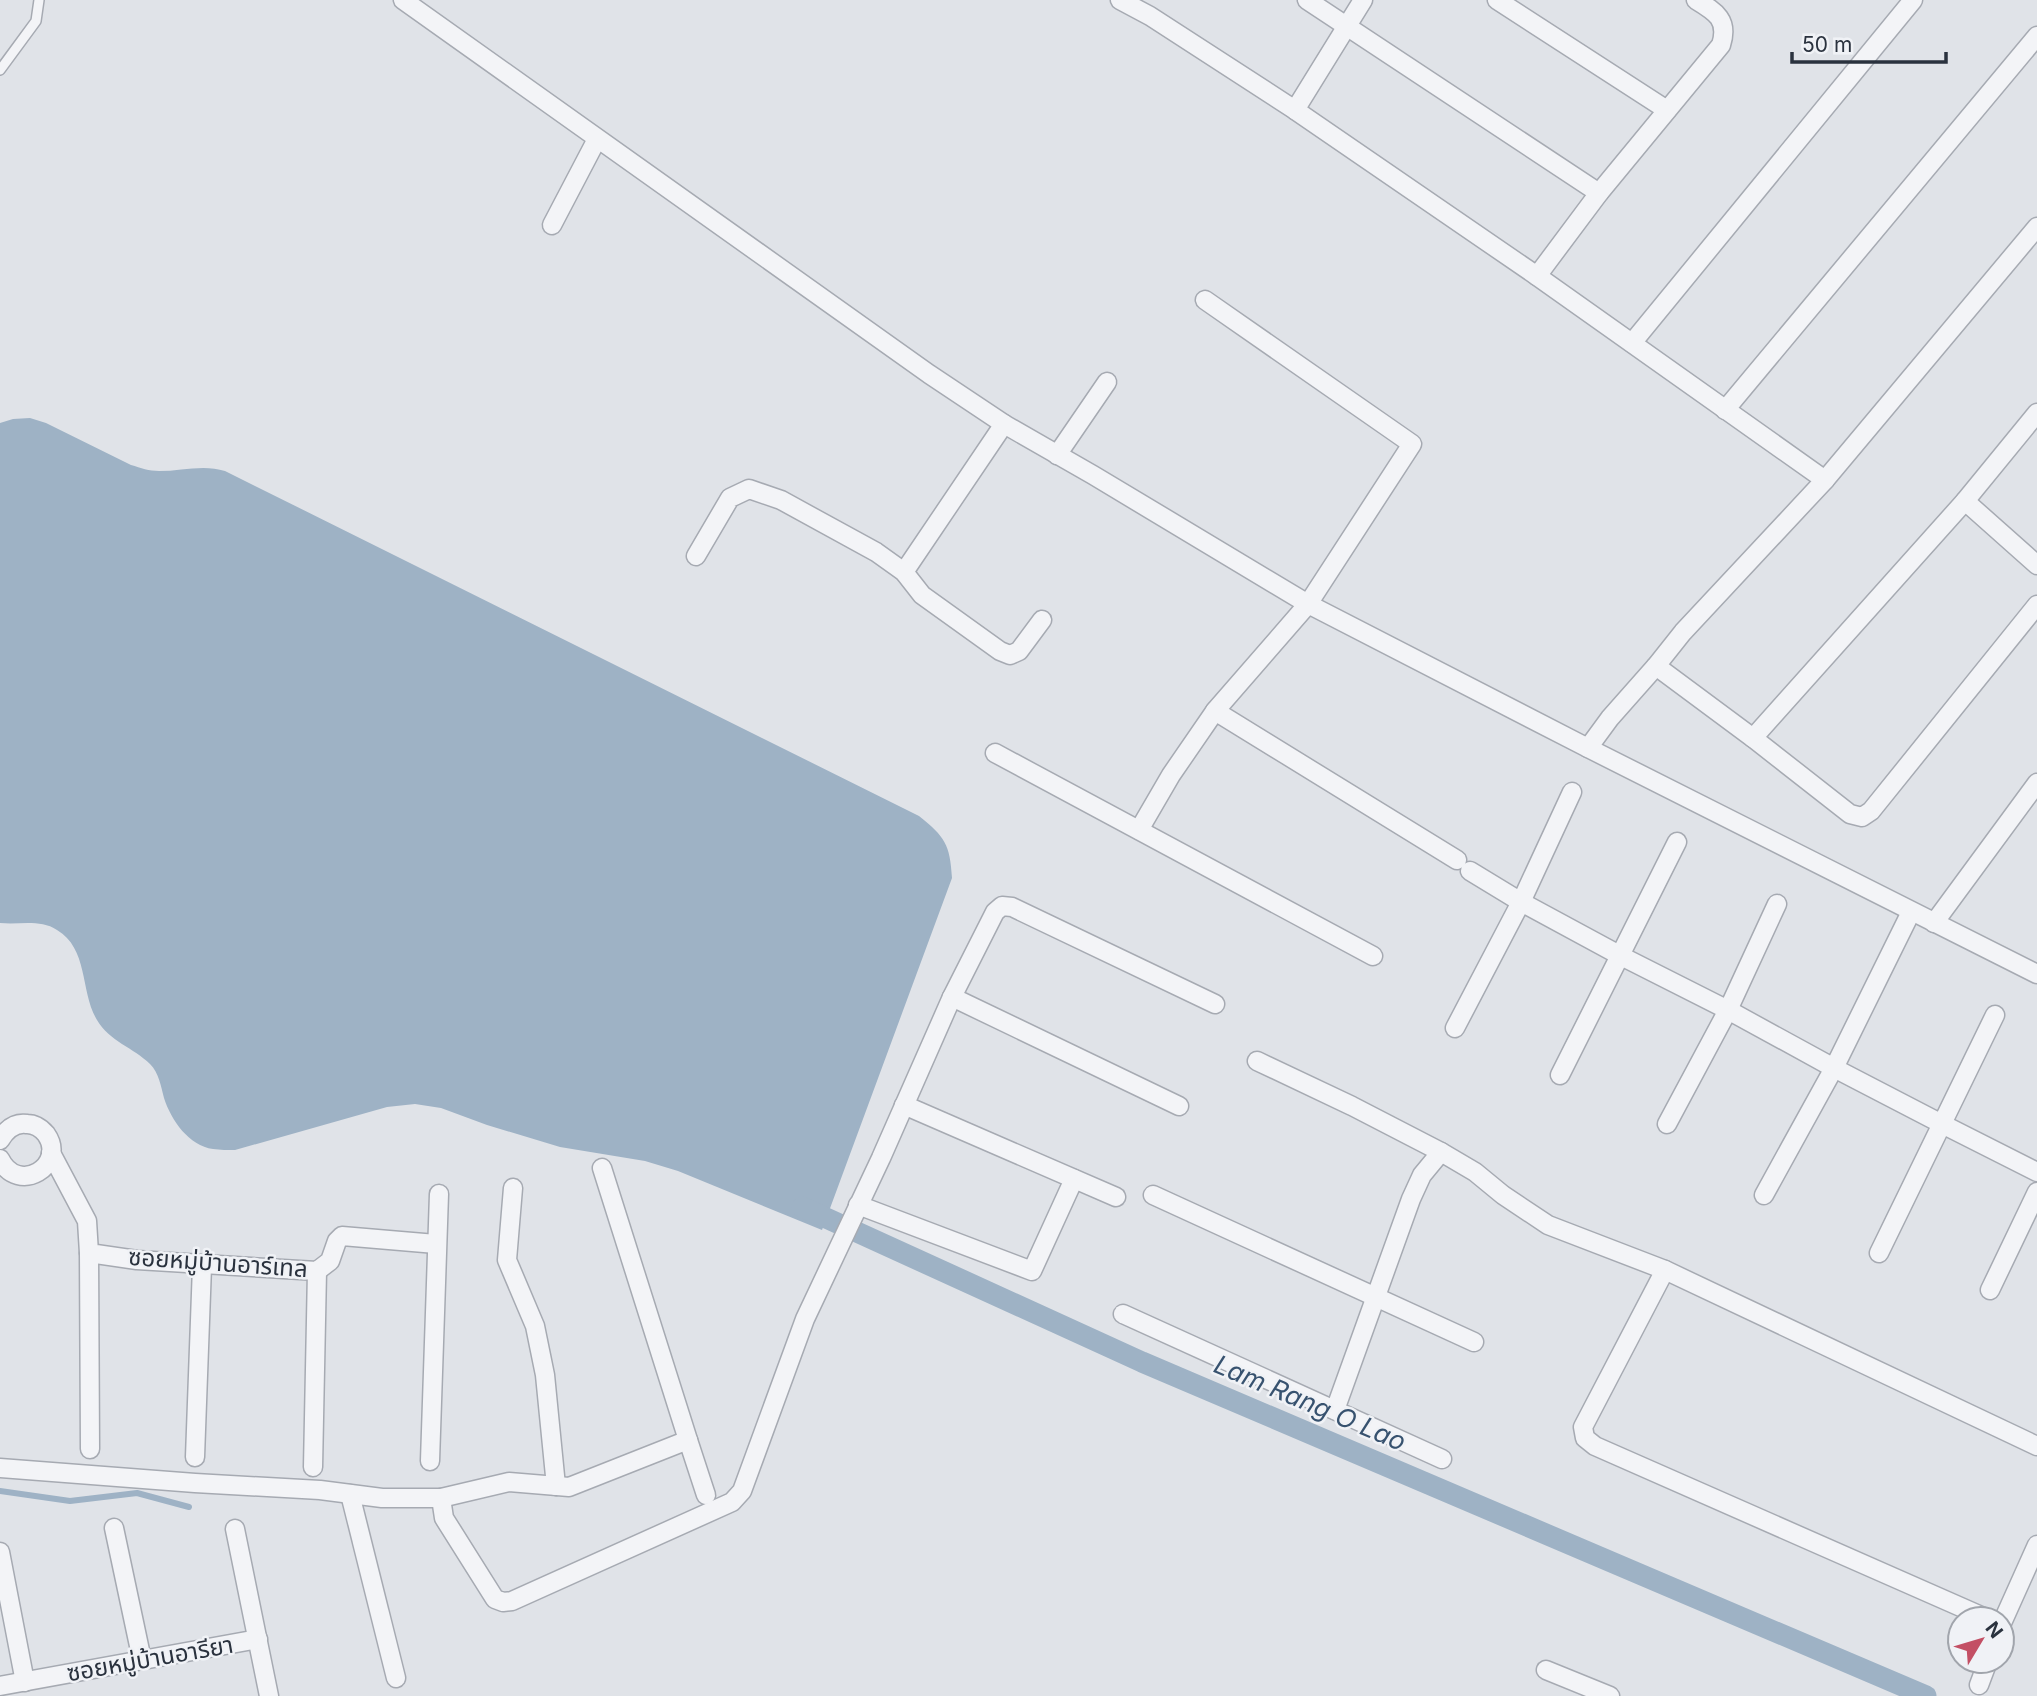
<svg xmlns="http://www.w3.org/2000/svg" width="2037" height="1696" viewBox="0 0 2037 1696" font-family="Inter,'Noto Sans Thai',sans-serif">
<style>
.water{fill:#9eb2c5}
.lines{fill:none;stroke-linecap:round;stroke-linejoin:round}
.stream{stroke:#9eb2c5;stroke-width:6}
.canal{stroke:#9eb2c5;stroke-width:21}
.lane-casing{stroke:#a6aab2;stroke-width:12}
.street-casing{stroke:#a6aab2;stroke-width:21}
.lane{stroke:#f3f4f7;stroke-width:9}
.street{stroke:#f3f4f7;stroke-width:18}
.labels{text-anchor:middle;stroke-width:5;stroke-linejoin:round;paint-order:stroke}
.street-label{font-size:24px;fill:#2a323e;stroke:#f0f2f6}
.water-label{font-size:26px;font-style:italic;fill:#37526f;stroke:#f0f2f6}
</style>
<rect width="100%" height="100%" fill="#e0e3e8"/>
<path class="water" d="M30,418l16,5 85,42c10,3 18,6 28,6 22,0 45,-7 66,0l694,345c26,21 31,28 33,62l-130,352 -144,-59 -33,-10 -85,-14 -73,-22 -46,-17 -26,-4 -28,3 -152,43c-7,0 -15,0 -22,-1 -24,-3 -42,-29 -49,-51 -3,-11 -5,-25 -14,-34 -16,-16 -41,-23 -53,-44 -17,-28 -8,-71 -40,-90 -17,-11 -37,-5 -57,-7v-500l13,-4z"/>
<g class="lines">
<path class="stream" d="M0,1491l70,10 67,-8 52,14"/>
<path class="canal" d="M802,1207l340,155 784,334"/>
<g class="lane-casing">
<path id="lane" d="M0,70l36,-49 3,-21"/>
</g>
<g class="street-casing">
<g id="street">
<path d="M403,0l526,374 75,50 89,51 215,129 280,144 449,226"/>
<path d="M1120,0l30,16 145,94 242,166 288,204"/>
<path d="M1307,0l292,193"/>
<path d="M1497,0l170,110"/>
<path d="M1295,110l68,-110"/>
<path d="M552,225l45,-86"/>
<path d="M1537,276l62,-83 122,-148c8,-25 -5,-33 -25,-45"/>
<path d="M1632,343l281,-343"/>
<path d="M1725,410l312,-374"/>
<path d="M1057,455l50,-73"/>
<path d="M1965,501l72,64"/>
<path d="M696,556l34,-58 19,-9 32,11 95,52 28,20 18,23 78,56 10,4 9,-4 23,-31"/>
<path d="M904,572l100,-148"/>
<path d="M1656,666l97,72 97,76 12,3 9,-6 166,-206"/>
<path d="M1215,711l242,149"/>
<path d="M1753,738l212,-237 72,-88"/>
<path d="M1588,748l22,-30 46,-52 27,-34 142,-152 212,-253"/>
<path d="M995,753l378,203"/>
<path d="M1139,830l32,-55 44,-64 93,-107 104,-160 -207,-144"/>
<path d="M1470,871l51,31 100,54 107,54 106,58 108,56 95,48"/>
<path d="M1934,923l103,-140"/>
<path d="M952,997l227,109"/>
<path d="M1455,1028l66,-126 51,-110"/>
<path d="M1257,1061l95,45 89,46 34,20 28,23 45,30 117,45 372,176"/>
<path d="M1560,1075l117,-233"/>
<path d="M904,1105l212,92"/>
<path d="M1667,1124l61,-114 49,-106"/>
<path d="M0,1140c6,-10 14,-18 27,-16 7,0 14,4 19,10 22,31 -28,62 -46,25"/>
<path d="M51,1153l36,68 2,32 48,7 180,11 13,-10 7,-20 5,-5 94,8"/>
<path d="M513,1188l-6,72 28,66 10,49 11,111"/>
<path d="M1153,1195l321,147"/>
<path d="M1764,1195l70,-127 77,-156"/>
<path d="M858,1205l174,66 42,-92"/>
<path d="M89,1253l1,196"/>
<path d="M1879,1253l116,-238"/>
<path d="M1665,1270l-82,157 2,11 10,8 393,173"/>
<path d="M1990,1290l47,-98"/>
<path d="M1123,1314l319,145"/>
<path d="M1335,1410l76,-211 11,-24 19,-23"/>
<path d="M688,1440l18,55"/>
<path d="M195,1457l7,-191"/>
<path d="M430,1461l9,-267"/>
<path d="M313,1467l4,-196"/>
<path d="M0,1468l195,15 125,7 62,8h59l68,-16 60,5 119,-47 -86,-272"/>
<path d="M350,1494l46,184"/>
<path d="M441,1498l3,20 51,81 8,3 9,-1 220,-99 10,-11 63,-172 76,-161 71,-161 43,-85 7,-6 10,1 203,97"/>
<path d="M114,1528l28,132"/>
<path d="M235,1529l34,167"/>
<path d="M0,1552l25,130"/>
<path d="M2002,1623l35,-78"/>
<path d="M1546,1670l64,26"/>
<path d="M1979,1685l9,-24"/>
<path d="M0,1686l258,-47"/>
</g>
</g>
<use href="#lane" class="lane"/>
<use href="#street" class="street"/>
</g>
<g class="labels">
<g class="street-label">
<text transform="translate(218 1263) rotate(4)" y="8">ซอยหมู่บ้านอาร์เทล</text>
<text transform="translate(150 1659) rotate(-10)" y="8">ซอยหมู่บ้านอารียา</text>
</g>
<g class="water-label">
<text transform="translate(1310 1403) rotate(23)" y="9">Lam Rang O Lao</text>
</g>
</g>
<g transform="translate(1981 1640) rotate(52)"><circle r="33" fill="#f0f2f6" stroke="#a1a5ac" stroke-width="2"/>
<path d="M0-5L12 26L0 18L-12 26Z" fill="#c34f64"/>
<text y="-10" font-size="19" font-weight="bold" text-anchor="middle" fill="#2a323e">N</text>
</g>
<path d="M1792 52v10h154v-10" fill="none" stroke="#2a323e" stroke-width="3.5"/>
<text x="1802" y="52" font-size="21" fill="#2a323e" stroke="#f0f2f6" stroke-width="5" paint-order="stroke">50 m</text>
</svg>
